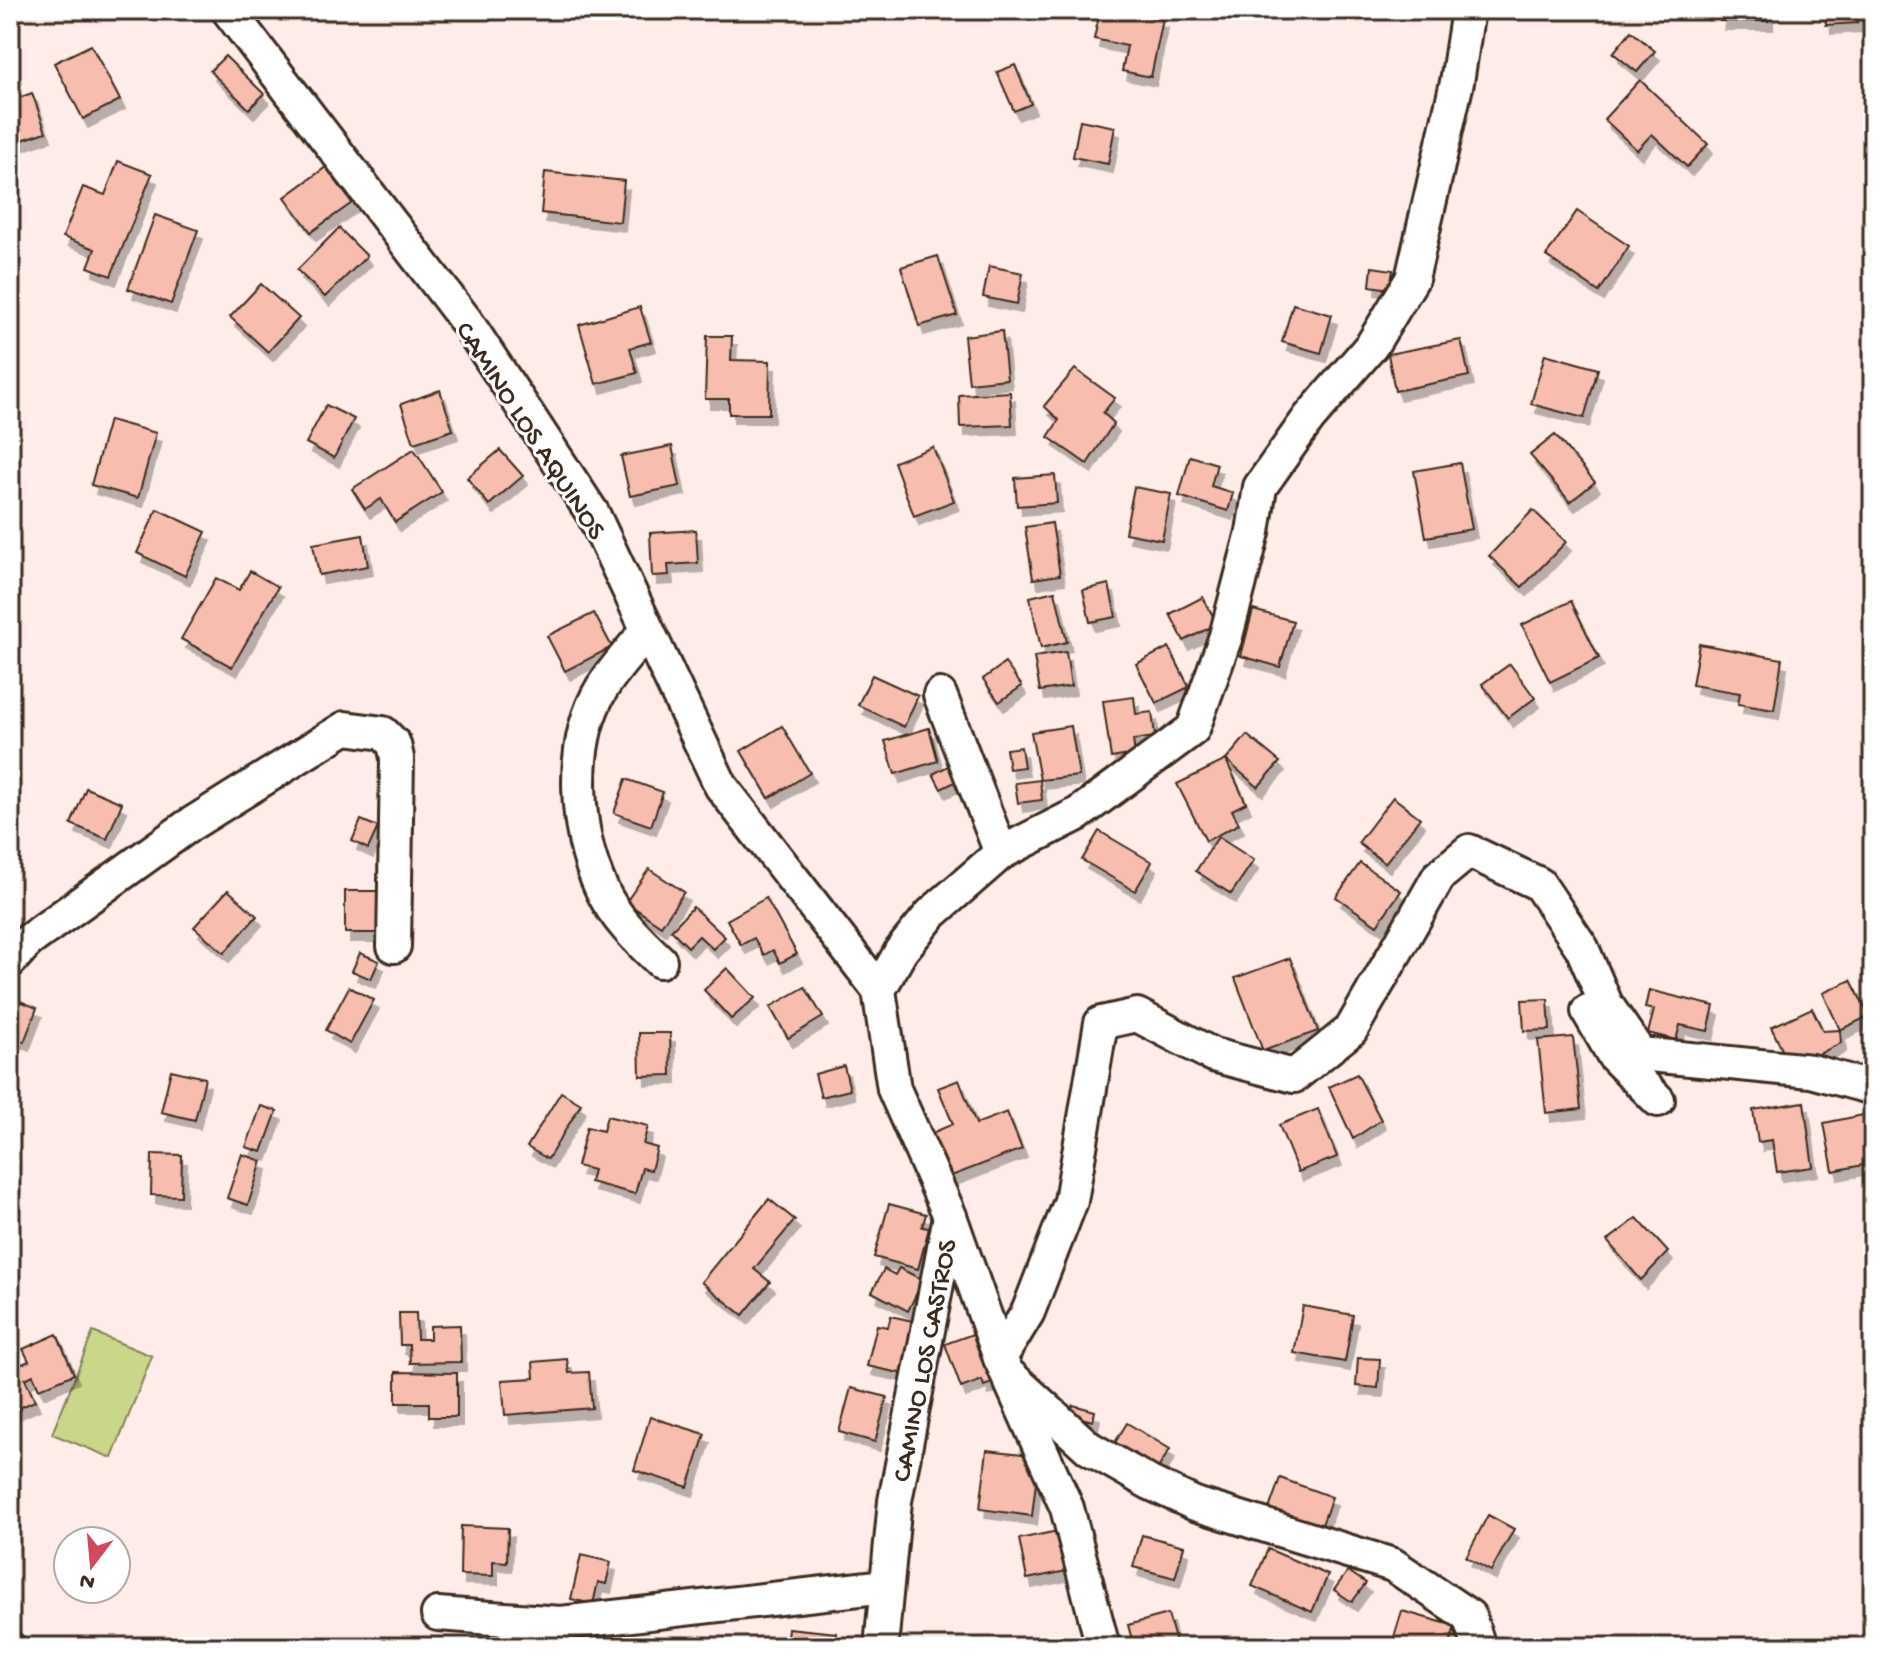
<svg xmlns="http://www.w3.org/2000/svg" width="1883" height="1657" viewBox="0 0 1883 1657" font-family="'Gochi Hand',sans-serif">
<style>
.green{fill:#cad689;stroke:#828054;stroke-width:2}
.building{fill:#f7beaf;stroke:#3b2a1e;stroke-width:2;filter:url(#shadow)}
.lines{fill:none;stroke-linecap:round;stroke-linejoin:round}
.minor-casing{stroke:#3b2a1e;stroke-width:38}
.minor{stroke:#fff;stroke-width:32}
.labels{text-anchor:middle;stroke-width:6;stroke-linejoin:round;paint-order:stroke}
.street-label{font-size:28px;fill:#3b2a1e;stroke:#fff}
</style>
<defs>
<filter id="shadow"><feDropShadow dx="5" dy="9" stdDeviation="0" flood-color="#0004"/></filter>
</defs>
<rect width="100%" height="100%" fill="#fdece7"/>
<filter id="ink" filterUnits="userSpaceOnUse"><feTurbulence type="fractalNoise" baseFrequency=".0125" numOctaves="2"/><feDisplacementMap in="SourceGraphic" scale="16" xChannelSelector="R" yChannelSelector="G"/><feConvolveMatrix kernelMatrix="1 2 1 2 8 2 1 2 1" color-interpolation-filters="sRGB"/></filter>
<g filter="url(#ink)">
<path class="green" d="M93,1332l59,24 -40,102 -60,-24z"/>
<g class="building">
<path d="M1100,10l63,9 -12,58 -29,-6 5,-25 -33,-7z"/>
<rect x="1720" y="10" width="48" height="11"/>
<path d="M1825,10h31l1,13 -31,2z"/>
<path d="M1631,31l24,20 -18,21 -24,-19z"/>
<path d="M91,45l29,55 -37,19 -29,-56z"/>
<path d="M225,56l39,38 -15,15 -39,-38z"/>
<path d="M1015,65l16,39 -17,7 -17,-39z"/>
<path d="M1640,80l68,64 -21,23 -35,-33 -15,16 -33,-31z"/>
<path d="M32,93l14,39 -36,12v-43z"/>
<path d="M1080,120l35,7 -7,37 -35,-7z"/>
<path d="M118,161l34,13 -41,102 -23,-9 7,-18 -32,-12 20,-50 22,8z"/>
<path d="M326,167l26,36 -41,29 -26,-35z"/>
<path d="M545,172l79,9 -4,41 -79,-9z"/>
<path d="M1577,211l52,35 -30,46 -53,-36z"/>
<path d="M155,215l43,15 -27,74 -43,-15z"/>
<path d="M339,228l28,28 -42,41 -28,-27z"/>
<path d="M938,256l19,59 -38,11 -18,-59z"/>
<path d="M989,266l34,7 -6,31 -34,-7z"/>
<path d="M1372,267l21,3 -3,19 -20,-3z"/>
<path d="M261,284l38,34 -31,34 -38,-35z"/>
<path d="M1293,304l39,11 -11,38 -39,-11z"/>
<path d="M640,307l11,35 -21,6 7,25 -41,11 -17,-59z"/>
<path d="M1002,331l5,48 -38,4 -5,-47z"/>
<path d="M707,336h25l-1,24 39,1 -1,53h-40v-15h-24z"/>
<path d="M1461,340l8,36 -74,15 -7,-37z"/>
<path d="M1545,354l53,15 -14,49 -53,-14z"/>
<path d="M1075,369l40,29 -12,15 11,10 -27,41 -39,-27 11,-17 -15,-14z"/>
<path d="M440,390l13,40 -39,13 -13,-39z"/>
<path d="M1010,392l2,33 -52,2 -1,-32z"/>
<path d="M326,405l28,14 -20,39 -28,-15z"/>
<path d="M109,420l47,13 -18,65 -47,-13z"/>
<path d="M1555,435l40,47 -25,20 -40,-47z"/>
<path d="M672,446l8,40 -50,10 -9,-40z"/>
<path d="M933,447l21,54 -40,15 -20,-54z"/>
<path d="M414,449l28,43 -47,30 -14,-23 -16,10 -13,-20z"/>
<path d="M500,450l23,26 -34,29 -22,-27z"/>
<path d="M1190,456l27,8 -6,22 22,7 -5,18 -49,-15z"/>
<path d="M1460,463l12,66 -46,8 -12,-66z"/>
<path d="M1055,475l2,28 -40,3 -2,-28z"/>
<path d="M1134,487l37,7 -9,46 -37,-7z"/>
<path d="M157,509l49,23 -21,44 -48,-23z"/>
<path d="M1533,510l33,32 -44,45 -33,-31z"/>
<path d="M1052,523l8,52 -27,4 -8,-52z"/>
<path d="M696,530l2,33 -30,2 1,10 -17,1 -2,-43z"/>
<path d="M363,535l5,31 -49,9 -6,-31z"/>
<path d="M250,571l28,16 -46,80 -51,-28 35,-61 23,12z"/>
<path d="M1109,584l7,33 -26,5 -7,-32z"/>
<path d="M1055,591l12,51 -26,6 -11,-51z"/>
<path d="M1203,597l14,27 -33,17 -14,-27z"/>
<path d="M1571,601l28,57 -49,24 -28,-57z"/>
<path d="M1253,610l40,11 -13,46 -39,-11z"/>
<path d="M594,613l18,34 -47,24 -18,-35z"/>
<path d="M1699,644l83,15 -8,51 -36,-6 2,-11 -48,-8z"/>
<path d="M1169,647l20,40 -33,16 -20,-39z"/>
<path d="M1066,652l5,34 -31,5 -6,-34z"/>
<path d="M1005,663l17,23 -23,16 -16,-23z"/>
<path d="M1510,664l25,34 -27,20 -26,-34z"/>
<path d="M872,675l46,21 -14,31 -46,-22z"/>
<path d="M1134,697l2,17 16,-2 3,25 -22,3 2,14 -24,4 -8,-57z"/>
<path d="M782,726l28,47 -41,25 -28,-47z"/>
<path d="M1071,726l8,50 -39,4 -9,-48z"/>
<path d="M929,728l9,33 -43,13 -10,-33z"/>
<path d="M1247,735l33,27 -22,25 -32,-27z"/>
<path d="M1021,747l3,20 -15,2 -3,-20z"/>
<path d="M1226,760l20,43 -14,7 7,14 -33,17 -29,-57z"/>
<path d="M948,766l9,15 -16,8 -8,-15z"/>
<path d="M626,779l37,13 -12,34 -37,-13z"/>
<path d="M1040,780l2,20 -24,3 -3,-20z"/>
<path d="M86,788l36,15 -15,36 -36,-15z"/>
<path d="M1393,797l27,21 -35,45 -27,-20z"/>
<path d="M361,820l17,7 -10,22 -16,-8z"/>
<path d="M1099,831l53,31 -17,29 -53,-31z"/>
<path d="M1218,837l36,23 -23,34 -35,-23z"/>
<path d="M1360,863l41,28 -24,34 -41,-28z"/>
<path d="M649,869l35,23 -23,34 -35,-24z"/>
<path d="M228,890l29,26 -33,37 -30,-26z"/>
<rect x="345" y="891" width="33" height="42"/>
<path d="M766,898l31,56 -17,9 -7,-13 -9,5 -10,-17 -13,7 -14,-25z"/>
<path d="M693,907l32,30 -12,12 -14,-13 -11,11 -17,-17z"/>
<path d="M360,953l19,8 -8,18 -19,-8z"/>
<path d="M1290,958l28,73 -55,20 -28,-73z"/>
<path d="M727,968l28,30 -24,21 -27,-29z"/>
<path d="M1851,980l18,36 -29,14 -17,-37z"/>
<path d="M349,987l25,13 -24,44 -24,-14z"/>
<path d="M805,987l18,30 -35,21 -18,-31z"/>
<path d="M1649,990l65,16 -6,25 -28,-6 -4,15 -28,-7 6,-23 -9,-2z"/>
<path d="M15,999l22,9 -13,34 -14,-6v-25z"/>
<path d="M1548,999l2,31 -26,1 -2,-31z"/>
<path d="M1812,1008l11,23 17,-1 1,13 -50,25 -20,-41z"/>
<path d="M639,1033h31l1,42 -31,1z"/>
<path d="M1573,1037l8,72 -35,4 -8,-73z"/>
<path d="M844,1066l6,24 -29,7 -6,-23z"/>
<path d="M171,1070l34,8 -10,42 -34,-8z"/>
<path d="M1357,1074l24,46 -28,19 -24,-52z"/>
<path d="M959,1080l17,44 31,-12 15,37 -73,28 -17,-44 21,-9 -15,-36z"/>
<path d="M561,1092l20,12 -33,55 -21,-12z"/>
<path d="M1804,1102l9,65 -36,5 -5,-32 -14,2 -5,-32z"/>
<path d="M261,1106l16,5 -15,41 -16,-5z"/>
<path d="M1318,1109l19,48 -39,15 -19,-47z"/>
<path d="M1873,1113v50l-40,8 -9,-48z"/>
<path d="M607,1116l41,10 -5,18 14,4 -6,22 -9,-2 -7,26 -45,-12 3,-12 -16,-4 10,-39 16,4z"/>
<path d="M152,1154l30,1 -1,41 -30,-1z"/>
<path d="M242,1154l20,7 -14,44 -21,-7z"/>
<path d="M769,1199l26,21 -41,49 16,13 -27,33 -42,-33z"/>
<path d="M889,1204l37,10 -4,13 7,1 -11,41 -44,-12z"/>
<path d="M1637,1218l31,34 -27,28 -34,-39z"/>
<path d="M899,1268l24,12 -15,31 -36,-19 12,-23 11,6z"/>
<path d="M1303,1306l50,9 -8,47 -51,-9z"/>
<path d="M399,1313h17l1,26h13v-13l30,-1 1,37 -51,1 -1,-18h-9z"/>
<path d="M891,1316l30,7 -12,52 -42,-9 10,-41 11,2z"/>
<path d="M981,1331l19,49 -16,6 -2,-6 -21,8 -16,-44z"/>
<path d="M57,1334l17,40 -35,15 -6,-14 -8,4 10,22 -25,11v-50l3,6 16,-7 -6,-12z"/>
<path d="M1358,1358l22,1 -2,29 -22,-2z"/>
<path d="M567,1359l2,14 20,-1 3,36 -87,7 -3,-35 32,-2 -1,-16z"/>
<path d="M396,1372l61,1v44h-28v-14h-33z"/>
<path d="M851,1388l36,9 -12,45 -36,-10z"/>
<path d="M1073,1405l22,6 -2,10 -8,-2 -2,4 -14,-3z"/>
<path d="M650,1417l55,17 -17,53 -54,-17z"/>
<path d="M1127,1423l43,26 -16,26 -43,-26z"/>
<path d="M987,1450l52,6 -7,60 -52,-7z"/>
<path d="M1280,1478l52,19 -13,36 -52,-18z"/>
<path d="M1488,1515l26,14 -23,42 -25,-14z"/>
<path d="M461,1526l47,2 -1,34 -14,-1v15l-33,-1z"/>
<path d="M1058,1531l9,40 -40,8 -8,-40z"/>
<path d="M1142,1535l42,11 -9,32 -42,-11z"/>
<path d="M1268,1549l60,26 -16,37 -60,-26z"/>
<path d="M581,1555l30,7 -5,22 -8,-2 -5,22 -22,-5z"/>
<path d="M1348,1571l18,12 -14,19 -18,-12z"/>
<path d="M1402,1611l53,15 -6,21h-58z"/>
<path d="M1168,1614l9,33h-43l-6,-22z"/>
<path d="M10,1624l17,16 -7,7h-10z"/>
<path d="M788,1628l48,5 -1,14h-49z"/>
<path d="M1091,1640l2,7h-33z"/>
</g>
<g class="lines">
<g class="minor-casing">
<g id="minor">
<path d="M228,10l238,311 127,193 128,272 158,204"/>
<path d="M647,630c-14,19 -32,37 -45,58 -34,56 -27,144 0,202 13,28 36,50 58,71"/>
<path d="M940,695l61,158"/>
<path d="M10,961l18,-20 160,-115 157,-98 38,5 11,11 3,14 -3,188"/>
<path d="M1588,1011l26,45 44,44"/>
<path d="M951,1219l49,139 67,150 36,139"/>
<path d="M1000,1358l28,-46 43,-111 30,-178 36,-8 76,40 81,21 57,-46 88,-154 30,-25 70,33 43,64 24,56 34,50 171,17 62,17"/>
<path d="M1007,1373l82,75 61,35 45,21 198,61 76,51 10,31"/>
<path d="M438,1614l123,9 325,-37"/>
<path d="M881,1647l14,-146 55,-285 -56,-127 -15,-99 22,-39 30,-37 70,-61 77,-39 115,-85 33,-93 27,-104 7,-45 49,-69 63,-73 40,-66 45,-197 11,-72"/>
</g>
</g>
<use href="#minor" class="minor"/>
</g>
</g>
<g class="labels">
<g class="street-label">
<text transform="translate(533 429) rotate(57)" y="10">CAMINO LOS AQUINOS</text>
<text transform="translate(922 1360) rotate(-79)" y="10">CAMINO LOS CASTROS</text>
</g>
</g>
<rect width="1883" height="1657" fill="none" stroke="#fff" stroke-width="40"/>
<rect x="20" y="20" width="1843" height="1617" fill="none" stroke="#3b2a1e" stroke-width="3" filter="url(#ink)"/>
<g transform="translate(92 1565) rotate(196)"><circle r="38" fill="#ffffff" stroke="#b1aaa5" stroke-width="2"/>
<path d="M0-6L14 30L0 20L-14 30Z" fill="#d1495b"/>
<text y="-12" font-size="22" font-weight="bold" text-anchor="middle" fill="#3b2a1e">N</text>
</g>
</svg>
